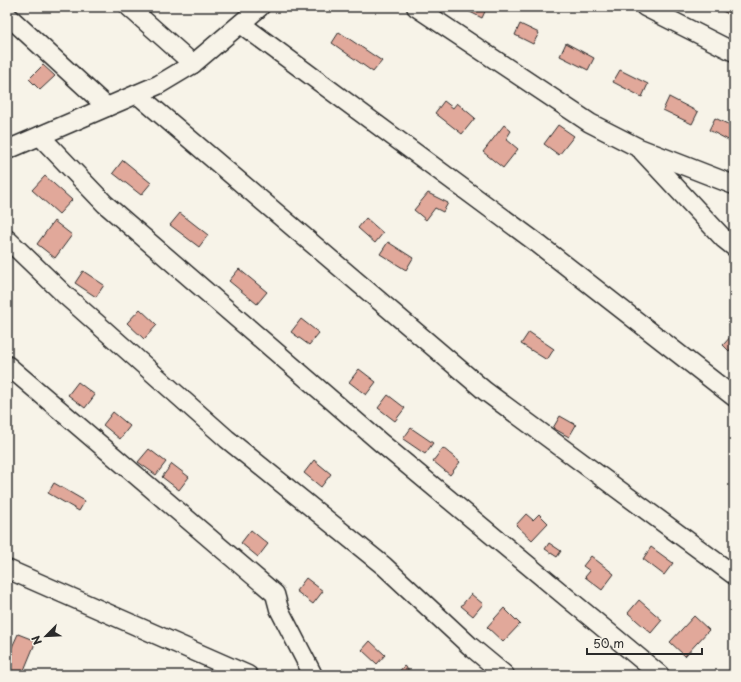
<svg xmlns="http://www.w3.org/2000/svg" width="741" height="682" viewBox="0 0 741 682" font-family="'Playpen Sans',sans-serif">
<style>
.building{fill:#e1a89a;stroke:#2b2b2b}
.lines{fill:none;stroke-linecap:round;stroke-linejoin:round}
.street-casing{stroke:#2b2b2b;stroke-width:21}
.street{stroke:#f7f3e8;stroke-width:18}
</style>
<rect width="100%" height="100%" fill="#f7f3e8"/>
<filter id="ink" filterUnits="userSpaceOnUse"><feTurbulence type="fractalNoise" baseFrequency=".025" numOctaves="2"/><feDisplacementMap in="SourceGraphic" scale="8" xChannelSelector="R" yChannelSelector="G"/><feConvolveMatrix kernelMatrix="1 2 1 2 8 2 1 2 1" color-interpolation-filters="sRGB"/></filter>
<g filter="url(#ink)">
<g class="building">
<path d="M465,7h22l-5,11 -18,-9z"/>
<path d="M715,7h19v10z"/>
<path d="M520,24l19,9 -6,11 -18,-9z"/>
<path d="M339,32l43,29 -9,11 -41,-29z"/>
<path d="M566,43l28,15 -6,12 -28,-14z"/>
<path d="M43,65l12,11 -15,14 -11,-11z"/>
<path d="M620,70l28,14 -6,13 -29,-15z"/>
<path d="M669,97l29,15 -6,12 -29,-14z"/>
<path d="M444,101l9,7 4,-5 18,15 -13,16 -27,-21z"/>
<path d="M715,118l19,9v16l-25,-13z"/>
<path d="M504,125l7,6 -5,8 12,10 -15,19 -20,-16z"/>
<path d="M558,125l16,11 -15,19 -15,-11z"/>
<path d="M123,160l28,23 -10,12 -28,-22z"/>
<path d="M45,176l27,24 -13,14 -27,-24z"/>
<path d="M428,193l20,10 -5,9 -8,-4 -9,12 -12,-10z"/>
<path d="M180,213l28,22 -9,12 -29,-22z"/>
<path d="M366,218l17,15 -8,10 -17,-15z"/>
<path d="M54,221l18,14 -17,23 -18,-14z"/>
<path d="M388,242l25,16 -7,12 -26,-16z"/>
<path d="M239,269l28,23 -10,12 -28,-23z"/>
<path d="M83,271l21,14 -8,12 -21,-14z"/>
<path d="M140,309l17,16 -13,14 -17,-16z"/>
<path d="M301,319l18,14 -10,12 -18,-13z"/>
<path d="M529,332l25,17 -7,11 -26,-16z"/>
<path d="M734,333v16l-2,-2 -3,4 -6,-6z"/>
<path d="M359,369l17,13 -10,13 -17,-13z"/>
<path d="M78,382l17,13 -10,13 -17,-13z"/>
<path d="M388,395l17,13 -10,13 -17,-13z"/>
<path d="M113,412l17,14 -10,13 -17,-14z"/>
<path d="M560,416l16,9 -7,12 -16,-9z"/>
<path d="M411,428l22,15 -8,11 -22,-15z"/>
<path d="M443,448l17,14 -10,13 -17,-14z"/>
<path d="M149,449l17,13 -10,13 -18,-13z"/>
<path d="M314,460l17,14 -10,13 -17,-14z"/>
<path d="M172,464l17,13 -10,13 -17,-13z"/>
<path d="M54,483l31,18 -6,10 -31,-18z"/>
<path d="M526,514l7,6 6,-6 9,9 -16,17 -16,-15z"/>
<path d="M251,530l17,14 -10,13 -17,-14z"/>
<path d="M549,543l12,8 -4,6 -12,-8z"/>
<path d="M651,547l22,16 -9,12 -21,-16z"/>
<path d="M591,556l23,18 -12,16 -17,-13 5,-6 -7,-5z"/>
<path d="M306,578l17,13 -10,13 -17,-13z"/>
<path d="M471,594l12,10 -10,12 -12,-10z"/>
<path d="M639,600l23,20 -11,13 -23,-20z"/>
<path d="M504,608l16,16 -17,18 -16,-15z"/>
<path d="M694,616l15,14 -24,26 -15,-14z"/>
<path d="M18,634l18,7 -14,34h-15v-17z"/>
<path d="M370,641l15,14 -8,9 -15,-14z"/>
<path d="M404,666l10,9h-18z"/>
</g>
<g class="lines">
<g class="street-casing">
<g id="street">
<path d="M129,7l64,57"/>
<path d="M416,7l174,116 49,25 95,37"/>
<path d="M645,7l89,45"/>
<path d="M7,15l100,92"/>
<path d="M241,24l296,219 197,154"/>
<path d="M137,94l348,297 249,184"/>
<path d="M40,136l65,68 275,238 280,233"/>
<path d="M7,150l151,-65 35,-21 67,-57"/>
<path d="M642,151l82,88 10,8"/>
<path d="M7,239l58,56 162,144 157,127 86,80 35,29"/>
<path d="M7,365l268,229 4,15 34,66"/>
<path d="M7,569l241,106"/>
</g>
</g>
<use href="#street" class="street"/>
</g>
</g>
<rect width="741" height="682" fill="none" stroke="#f7f3e8" stroke-width="24"/>
<rect x="12" y="12" width="717" height="658" fill="none" stroke="#2b2b2b" stroke-width="1.5" filter="url(#ink)"/>
<g transform="translate(46 636) rotate(246)" stroke="#f7f3e8" stroke-width="3" paint-order="stroke">
<path d="M0-3L7 15L0 10L-7 15Z" fill="#2b2b2b"/>
<text y="-6" font-size="11" font-weight="bold" text-anchor="middle" fill="#2b2b2b">N</text>
</g>
<path d="M587 648v6h115v-6" fill="none" stroke="#2b2b2b" stroke-width="2"/>
<text x="593" y="648" font-size="12" fill="#2b2b2b" stroke="#f7f3e8" stroke-width="3" paint-order="stroke">50 m</text>
</svg>
